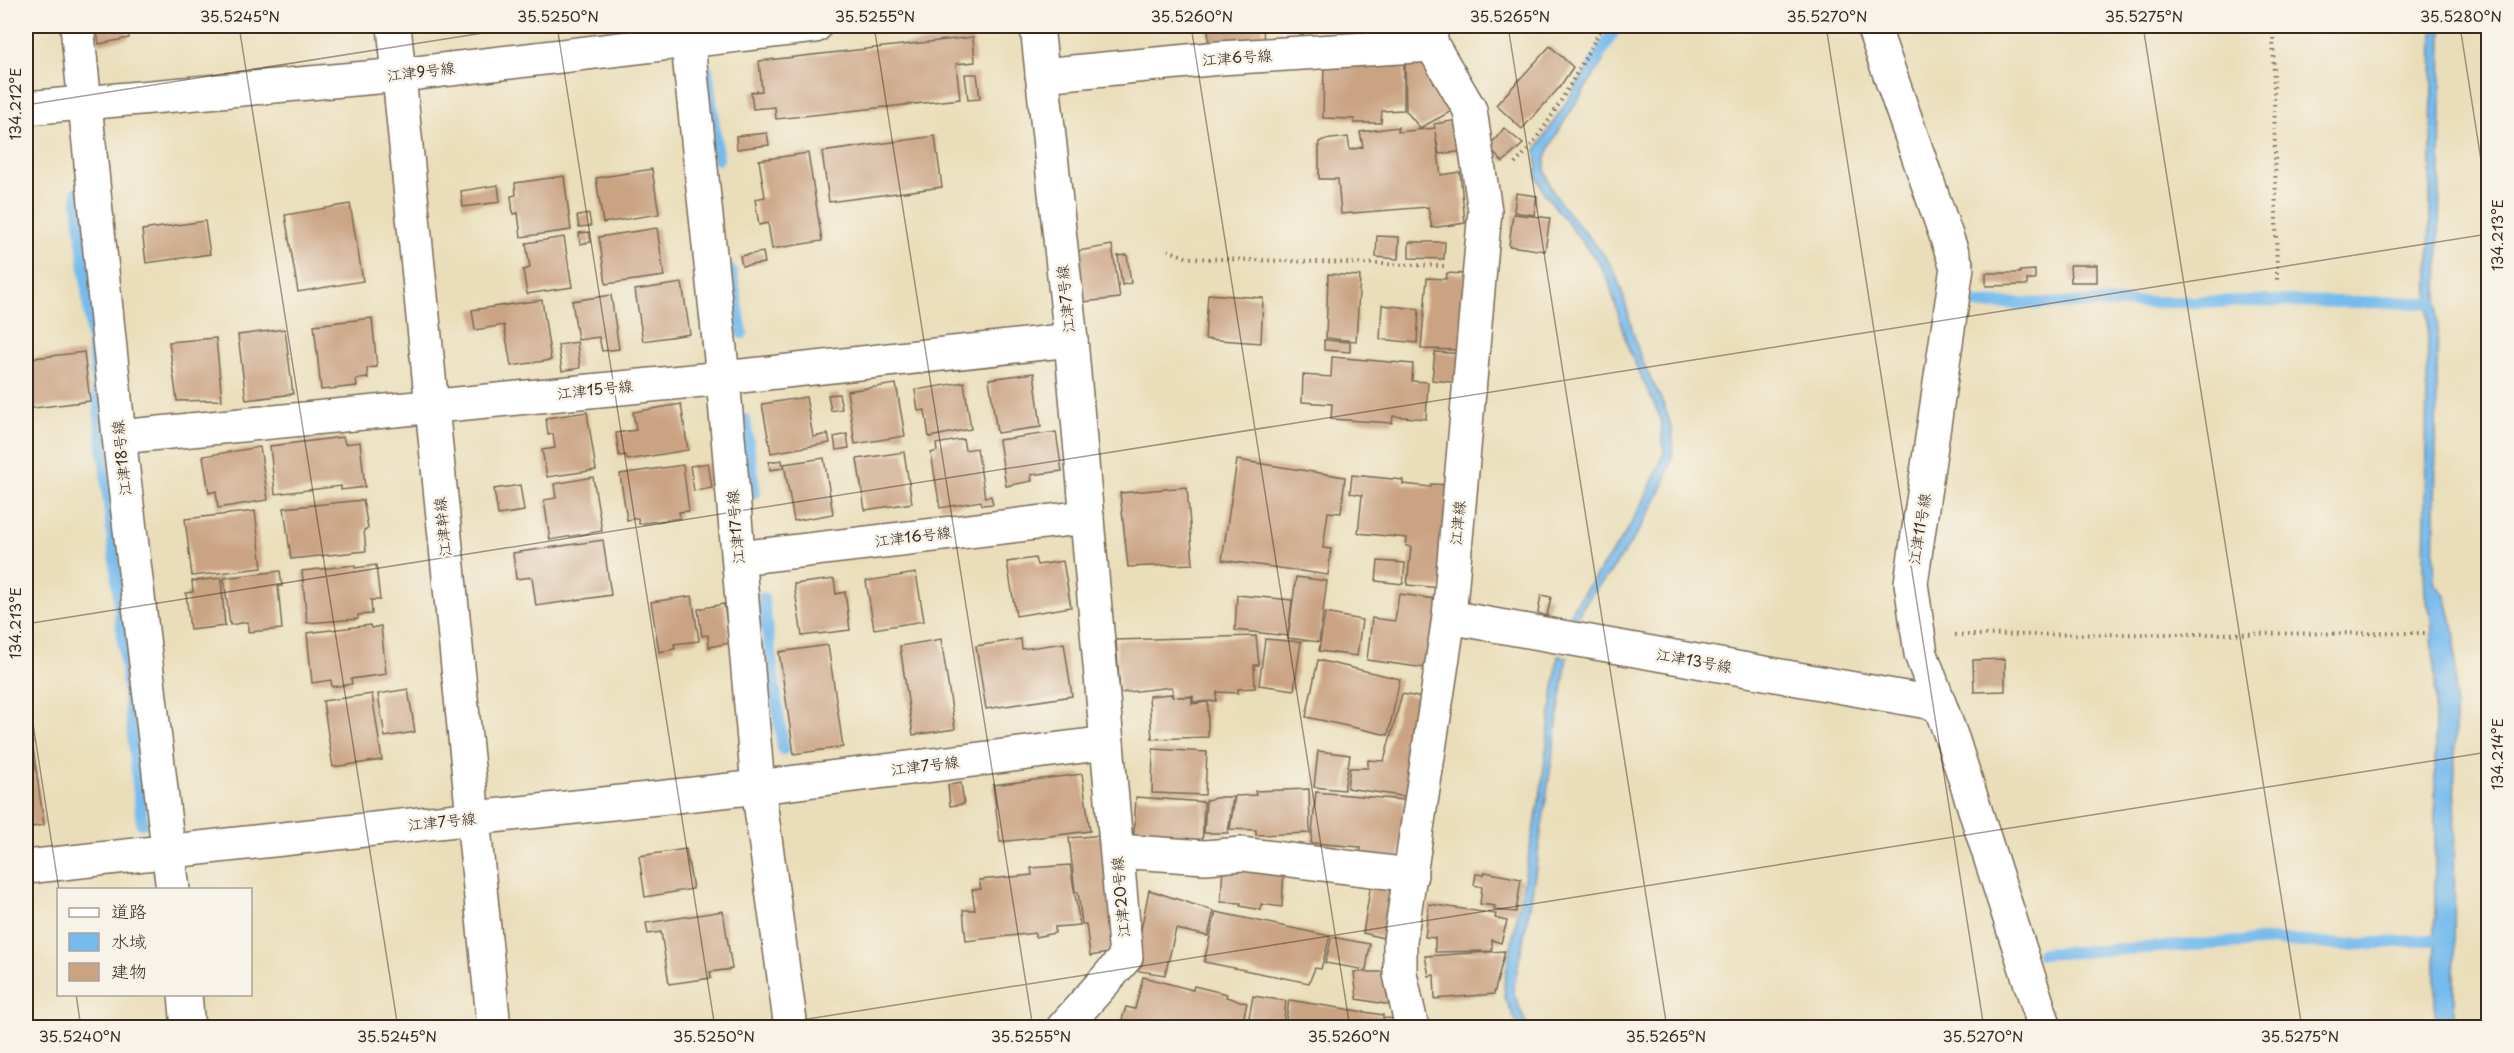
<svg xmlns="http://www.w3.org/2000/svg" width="2514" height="1053" viewBox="0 0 2514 1053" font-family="'Playpen Sans','Klee One',sans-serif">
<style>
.water{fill:#76bbed;stroke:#587286;stroke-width:1.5}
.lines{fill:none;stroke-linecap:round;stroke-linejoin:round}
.stream{stroke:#76bbed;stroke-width:12}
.building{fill:#caa383}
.minor-casing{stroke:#786955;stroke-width:36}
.path{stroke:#786955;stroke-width:4;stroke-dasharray:1.5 4.5;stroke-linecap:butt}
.minor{stroke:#fff;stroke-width:33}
.ticks{fill:none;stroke:#3b2a1e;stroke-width:1.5;stroke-opacity:0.45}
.labels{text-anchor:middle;stroke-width:5;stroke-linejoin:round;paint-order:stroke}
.street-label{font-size:15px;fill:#3b2a1e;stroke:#f7f3e8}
.neatline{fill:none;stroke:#3b2a1e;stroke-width:2}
.ticks-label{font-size:15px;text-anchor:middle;fill:#3b2a1e}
</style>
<rect width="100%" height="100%" fill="#f7f3e8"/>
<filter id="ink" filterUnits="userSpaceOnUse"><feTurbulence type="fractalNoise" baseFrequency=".0167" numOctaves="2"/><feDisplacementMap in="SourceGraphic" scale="12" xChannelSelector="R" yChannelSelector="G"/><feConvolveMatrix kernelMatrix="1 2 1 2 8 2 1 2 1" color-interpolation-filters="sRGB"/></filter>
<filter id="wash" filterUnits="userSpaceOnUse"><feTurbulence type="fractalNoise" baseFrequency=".008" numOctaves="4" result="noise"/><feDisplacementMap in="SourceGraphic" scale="24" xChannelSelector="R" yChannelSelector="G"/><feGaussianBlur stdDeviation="1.35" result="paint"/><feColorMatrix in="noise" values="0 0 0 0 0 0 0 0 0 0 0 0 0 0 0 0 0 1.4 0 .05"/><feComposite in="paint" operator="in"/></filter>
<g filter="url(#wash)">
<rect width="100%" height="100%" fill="#eadeba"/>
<g class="water">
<path d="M2433,26h9l-8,556 11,14 10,38 -1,394 -19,-1v-345l-4,-66 -6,-21 -1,-26z"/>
<path d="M1597,54l6,7c-12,20 -57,83 -58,102 -2,34 47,72 65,101 16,28 19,61 30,91 11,29 32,56 33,88 1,40 -42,102 -66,133 -11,14 -26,28 -30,45l-8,-2 4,-11 53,-75 20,-37 18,-42 -4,-37 -32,-69 -19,-66 -11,-20 -53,-68 -8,-17 -1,-27z"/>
<path d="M1558,656l9,1 -36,243 -18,91 14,36h-8l-14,-29 -1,-15 37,-192z"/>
</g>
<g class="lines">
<g class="stream">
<path d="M1592,68l25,-42"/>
<path d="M707,70l11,89"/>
<path d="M77,192l65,631"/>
<path d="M731,271l11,62"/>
<path d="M1978,304l297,-3 158,2"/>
<path d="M745,420l10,73"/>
<path d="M763,598l20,151"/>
<path d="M2042,954l234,-14 69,5 99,-6"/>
</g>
</g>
<g id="blocks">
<g class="building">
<path d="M96,26h31l2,12 -30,6z"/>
<path d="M1208,26h55l1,21 -55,4z"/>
<path d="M1382,26h36l2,17 -34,2z"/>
<path d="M973,37l2,25 -19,2 4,35 -184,20 -1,-12 -22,2 -2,-17 11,-1 -3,-30z"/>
<path d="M1550,46l23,21 -14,21 -37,41 -26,-24z"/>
<path d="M1404,61v49l-22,1 -1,12h-27v-4l-31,-1 1,-56z"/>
<path d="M1405,61h18l29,50 -32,17 -14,-17z"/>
<path d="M965,74h12l3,25 -12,1z"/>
<path d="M1463,119l4,32 -28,3 -4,-22 6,43 19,-3 5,51 -33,5 -4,-21 -87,7 -3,-35h-19v-37l4,-2 25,-3 2,13 13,-3 -3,-15 38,-5v5l37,-4 -1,-4z"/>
<path d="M1504,128l19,16 -20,18 -15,-14z"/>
<path d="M767,133l2,12 -32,4 -1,-13z"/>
<path d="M935,136l7,51 -113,15 -7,-50z"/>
<path d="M808,153l14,88 -50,8 -4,-26 -9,2 -4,-26 10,-2 -6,-37z"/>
<path d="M652,169l7,45 -56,9 -7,-45z"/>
<path d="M564,176l7,54 -50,7 -3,-24 -5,1 -2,-18 5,-1 -1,-12z"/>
<path d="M498,185l2,17 -37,5 -2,-16z"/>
<path d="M1516,193l21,3 -3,19 -20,-3z"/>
<path d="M350,204l13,77 -65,11 -13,-77z"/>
<path d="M589,214l2,12 -12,1 -2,-11z"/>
<path d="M1513,214l37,4 -5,33 -36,-5z"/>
<path d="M205,221l5,33 -64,9 -4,-33z"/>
<path d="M657,228l7,48 -58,8 -7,-47z"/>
<path d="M589,232l2,10 -11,2 -1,-11z"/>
<path d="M1377,236l22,1 -1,22 -22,-2z"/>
<path d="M564,237l8,50 -45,7 -4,-24 7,-2 -4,-25z"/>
<path d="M1409,242h36l-1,17 -35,-1z"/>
<path d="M1112,245l8,53 -37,4 -5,-51z"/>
<path d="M763,252l2,11 -23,3 -2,-10z"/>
<path d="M1127,255l4,28 -9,2 -4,-29z"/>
<path d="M2070,265h27v17h-26z"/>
<path d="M2035,270v10h-8v5l-41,1v-13h34v-2z"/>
<path d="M1447,273l19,1 -6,76 -39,-1 6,-71 19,1z"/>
<path d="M1328,274l32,2 -4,65 -30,-3z"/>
<path d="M682,283l8,51 -47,7 -8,-51z"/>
<path d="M1208,294l55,4 -2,45 -56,-4z"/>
<path d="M611,295l8,54 -17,2 -3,-14 -21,3 -6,-39z"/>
<path d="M542,300l9,60 -40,6 -7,-41 -29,5 -3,-20z"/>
<path d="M1382,305l37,4 -2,34 -37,-4z"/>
<path d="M372,318l5,49 -10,1 1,10 -12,1 1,7 -36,4 -7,-65z"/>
<path d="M285,329l8,65 -47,6 -8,-65z"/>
<path d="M216,338l6,62 -45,1 -8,-59z"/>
<path d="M1324,340l26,2v10l-26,-2z"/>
<path d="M577,342l3,26 -18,3 -4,-26z"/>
<path d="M84,352l6,49 -64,8v-50z"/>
<path d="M1435,352l29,2 -3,29 -29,-3z"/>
<path d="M1332,357l81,7 -1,17 16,1 -2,37 -33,-3 -1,7 -61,-4 1,-15 -30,-2 1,-27 28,2z"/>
<path d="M1034,373l7,54 -44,6 -8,-54z"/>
<path d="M964,382l7,47 -42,8 -4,-27 -7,1 -3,-21z"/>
<path d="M896,384l9,52 -50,8 -8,-53z"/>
<path d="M839,394l3,15 -11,2 -3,-16z"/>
<path d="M806,397l7,40 15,-3 2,9 -59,10 -9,-49z"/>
<path d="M681,404l7,46 -61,10 -1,-5 -7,1 -3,-23 20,-3 -3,-18z"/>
<path d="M587,412l9,58 -49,7 -5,-27 13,-2 -2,-14 -5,1 -2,-17z"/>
<path d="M1056,432l6,39 -31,4 1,6 -26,5 -7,-46z"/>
<path d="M847,434l2,14 -13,2 -2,-13z"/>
<path d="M343,437l2,7 15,-2 5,45 -24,3v-4l-66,8 -5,-48z"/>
<path d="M963,439l2,11 12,-2 8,49 6,-1 2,8 -11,1 -1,-4 -41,7 -9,-55 6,-2 -1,-7z"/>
<path d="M260,447l8,53 -50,8 -2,-17 -7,2 -6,-37z"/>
<path d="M904,452l8,51 -47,7 -8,-51z"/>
<path d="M824,458l9,56 -39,7 -10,-57z"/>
<path d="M782,460l1,8 -13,2 -1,-8z"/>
<path d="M1237,460l108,17 -4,36 -13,-1 -5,36 8,1 -3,26 -106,-15z"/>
<path d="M708,463l4,25 -18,3 -4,-25z"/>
<path d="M683,465l6,46 -10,1 1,6 -41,6 -1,-6 -11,2 -7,-46z"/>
<path d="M1352,475l51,5v4l28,3v-3l20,1 -9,103 -35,-3 4,-38 -5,-1 1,-8 -49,-5 4,-38 -12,-2z"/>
<path d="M593,477l9,54 -52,9 -6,-40 12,-2 -2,-14z"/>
<path d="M520,485l4,26 -26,4 -4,-26z"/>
<path d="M1187,487l6,77 -65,3 -8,-74z"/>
<path d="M363,500l5,28 -4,2 2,21 -75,8 -7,-51z"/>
<path d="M255,511l7,57 -70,8 -7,-57z"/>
<path d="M603,540l8,55 -75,11 -4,-29 -16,2 -3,-26z"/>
<path d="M1035,558l2,7 26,-4 8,46 -55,9 -9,-54z"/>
<path d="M1378,561l27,2 -2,21 -27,-3z"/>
<path d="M355,565v3l21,-3 4,35h-9l1,14 -14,1v4l-51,4 -5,-52z"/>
<path d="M280,571l2,15h-4l4,43 -34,3v-10l-18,3 -6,-47z"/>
<path d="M916,573l8,48 -50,8 -8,-48z"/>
<path d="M1296,577l31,4 -8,61 -31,-4z"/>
<path d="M221,578l4,48 -35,4 -4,-37 7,-1 -1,-11z"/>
<path d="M834,579l2,15 9,-2 5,38 -48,6 -8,-52z"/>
<path d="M1399,594l43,6 -9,69 -66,-9 5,-42 23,3z"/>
<path d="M1237,595l55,5 -4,36 -53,-6z"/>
<path d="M1541,595l10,2 -4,19 -9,-3z"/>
<path d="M692,596l7,45 -25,3 1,5 -16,3 -8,-50z"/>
<path d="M724,604l6,39 -21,4 -1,-12 -6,1 -4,-27z"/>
<path d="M1325,613l37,7 -5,36 -38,-5z"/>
<path d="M370,625l1,3 10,-2 5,48 -35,5 1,5 -20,3 -1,-7 -19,3 -5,-50z"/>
<path d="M1256,636l3,29h-5l1,23 -17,1v4l-21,-1 -1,9 -23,1v-6l-16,1h15v7l16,-2v35l-56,2 -3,-43 22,-2 2,4 -1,-11 -52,6 -4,-53z"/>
<path d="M941,639l14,90 -42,6 -13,-89z"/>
<path d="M1021,639l1,10 42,-6 8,53 -86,13 -10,-63z"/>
<path d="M1265,639l36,3 -7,48 -35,-5z"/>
<path d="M828,645l15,102 -49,7 -15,-102z"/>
<path d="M2005,659v32l-31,1 -1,-32z"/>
<path d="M1318,660l82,19 -12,56 -82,-18z"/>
<path d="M408,689l7,43 -30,5 -7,-43z"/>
<path d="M372,694l10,66 -49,7 -10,-66z"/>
<path d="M1402,694l22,4 -9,100 -68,-10 3,-20h18v-8l16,1z"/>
<path d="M26,733h5l13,92 -18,3z"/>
<path d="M1153,749l54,3 -2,43 -53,-2z"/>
<path d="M1318,751l32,4 -6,35 -30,-3z"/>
<path d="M1082,774l8,57 -90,11 -7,-57z"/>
<path d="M961,783l3,21 -14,2 -2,-21z"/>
<path d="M1309,789l1,44 -54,2v-5l-26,-1 5,-33 21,-1 -1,-4z"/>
<path d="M1316,792l88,8 -5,66 -40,-3 2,-16 -50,-4z"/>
<path d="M1136,797l68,5 -2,48 -69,-2z"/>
<path d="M1221,797h12l-5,36h-24l2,-33z"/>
<path d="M1104,835l10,117 -24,4 -4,-32h-4l-4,-32 -3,-1 -6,-53z"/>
<path d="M686,849l7,40 -48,8 -6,-41z"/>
<path d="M1223,863l61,4 -2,40 -21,-3v6l-21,-4 1,-3 -20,-1z"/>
<path d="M1070,865l10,60 -25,2v6l-20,4v-4l-69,8 -3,-31h12l-3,-20 9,-1 -2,-9 53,-5 -1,-7z"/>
<path d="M1485,872l36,7 -5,33 -22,-2 1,-4 -15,-2 2,-17 -8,-2 2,-11 8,1z"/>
<path d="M1372,877l21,4 -10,57 -20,-5z"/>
<path d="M1149,890l65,21 -6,25 -32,-7 -11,46 -32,-5z"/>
<path d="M1429,904l67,10 -1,4 12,3 -6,22 -9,-3v11l-57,1v-14l-10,-1z"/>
<path d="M723,911l9,58 -22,3 1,6 -42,6 -8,-52 -13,2 -2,-11z"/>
<path d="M1216,912l114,24 -9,33 -6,-1 -6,15 -105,-21z"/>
<path d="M1332,937l38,7 -4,26 -41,-7z"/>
<path d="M1505,951l-11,43 -59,5 -1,-24 -5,1 -4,-20z"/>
<path d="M1354,972h32l5,33 -34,-6z"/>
<path d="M1143,977l50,13 1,-4 33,8 -1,3 21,6 -6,25 -121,-2 6,-19 9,2z"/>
<path d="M1253,996l33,5 -3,27h-36z"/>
<path d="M1289,1000l94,15v3l16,1 1,9h-115z"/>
</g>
</g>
</g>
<g filter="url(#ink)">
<use href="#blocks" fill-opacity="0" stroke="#786955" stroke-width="1.5"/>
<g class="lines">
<g class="minor-casing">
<g id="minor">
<path d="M77,26l42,411 54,453"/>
<path d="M394,26l100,1002"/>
<path d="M686,26l37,352 35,409 33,241"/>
<path d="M1873,26l84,241 -46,316 10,71 32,87 92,287"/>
<path d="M1042,75l178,-17 212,-13"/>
<path d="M26,108l374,-33 415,-49"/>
<path d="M119,437l604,-59 348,-38"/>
<path d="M739,558l348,-41"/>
<path d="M1449,617l490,87"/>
<path d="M1117,851l88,6 37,-3 169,21"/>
<path d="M26,867l732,-80 349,-44 -36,-403 -34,-314"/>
<path d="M185,994l3,34"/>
<path d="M1063,1028l63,-71 -19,-214"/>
<path d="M1412,1028l-12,-54v-33l49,-324 36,-406 -15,-101 -38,-65 -3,-19"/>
</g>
</g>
<g class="path">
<path d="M2273,26l4,255"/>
<path d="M1515,164c37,-39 61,-92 88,-138"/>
<path d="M1168,250l20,8 256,8"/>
<path d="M1955,635l471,-2"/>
</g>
<use href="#minor" class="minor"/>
</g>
</g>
<path class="ticks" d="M239,26l159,1002M557,26l158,1002M874,26l159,1002M1191,26l159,1002M1508,26l159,1002M1826,26l158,1002M2143,26l159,1002M2460,26l28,179M26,105l502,-79M26,624l2462,-390M26,679l33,211M76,994l5,34M751,1028l1737,-276"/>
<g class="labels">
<g class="street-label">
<text transform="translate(1237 58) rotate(-4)" y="5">江津6号線</text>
<text transform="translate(421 72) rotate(-7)" y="5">江津9号線</text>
<text transform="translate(1066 299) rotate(-96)" y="5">江津7号線</text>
<text transform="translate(595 390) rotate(-6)" y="5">江津15号線</text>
<text transform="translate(122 458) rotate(-96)" y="5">江津18号線</text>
<text transform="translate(1458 523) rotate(-85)" y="5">江津線</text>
<text transform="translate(443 527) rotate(-96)" y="5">江津幹線</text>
<text transform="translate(736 527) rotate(-95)" y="5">江津17号線</text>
<text transform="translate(1920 529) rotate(-81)" y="5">江津11号線</text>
<text transform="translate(913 537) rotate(-7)" y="5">江津16号線</text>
<text transform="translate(1694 661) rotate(10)" y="5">江津13号線</text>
<text transform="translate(925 766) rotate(-7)" y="5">江津7号線</text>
<text transform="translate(442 822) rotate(-6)" y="5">江津7号線</text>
<text transform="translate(1121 897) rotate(-95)" y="5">江津20号線</text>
</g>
</g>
<rect width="2514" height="1053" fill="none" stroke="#f7f3e8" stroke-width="66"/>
<rect x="57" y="888" width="195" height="108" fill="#f7f3e8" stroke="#aca397" stroke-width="1.5"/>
<rect x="69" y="908" width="30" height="9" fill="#ffffff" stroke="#aca397" stroke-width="1.5"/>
<text x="111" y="918" font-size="18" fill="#3b2a1e">道路</text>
<rect x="69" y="933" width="30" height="18" fill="#76bbed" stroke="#aca397" stroke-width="1.5"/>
<text x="111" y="948" font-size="18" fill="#3b2a1e">水域</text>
<rect x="69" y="963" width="30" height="18" fill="#caa383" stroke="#aca397" stroke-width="1.5"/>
<text x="111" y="978" font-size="18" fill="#3b2a1e">建物</text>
<rect x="33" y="33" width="2448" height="987" class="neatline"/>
<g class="ticks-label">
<text x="240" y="22">35.5245°N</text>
<text x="558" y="22">35.5250°N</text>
<text x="875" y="22">35.5255°N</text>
<text x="1192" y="22">35.5260°N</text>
<text x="1510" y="22">35.5265°N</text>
<text x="1827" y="22">35.5270°N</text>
<text x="2144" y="22">35.5275°N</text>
<text x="2461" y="22">35.5280°N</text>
<text transform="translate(16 104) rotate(-90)" y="5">134.212°E</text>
<text transform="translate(2498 235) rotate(-90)" y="5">134.213°E</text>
<text transform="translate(16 623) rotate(-90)" y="5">134.213°E</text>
<text transform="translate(2498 754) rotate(-90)" y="5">134.214°E</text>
<text x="80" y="1042">35.5240°N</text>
<text x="397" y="1042">35.5245°N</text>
<text x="714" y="1042">35.5250°N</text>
<text x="1031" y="1042">35.5255°N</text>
<text x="1349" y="1042">35.5260°N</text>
<text x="1666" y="1042">35.5265°N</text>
<text x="1983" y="1042">35.5270°N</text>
<text x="2300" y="1042">35.5275°N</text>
</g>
</svg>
